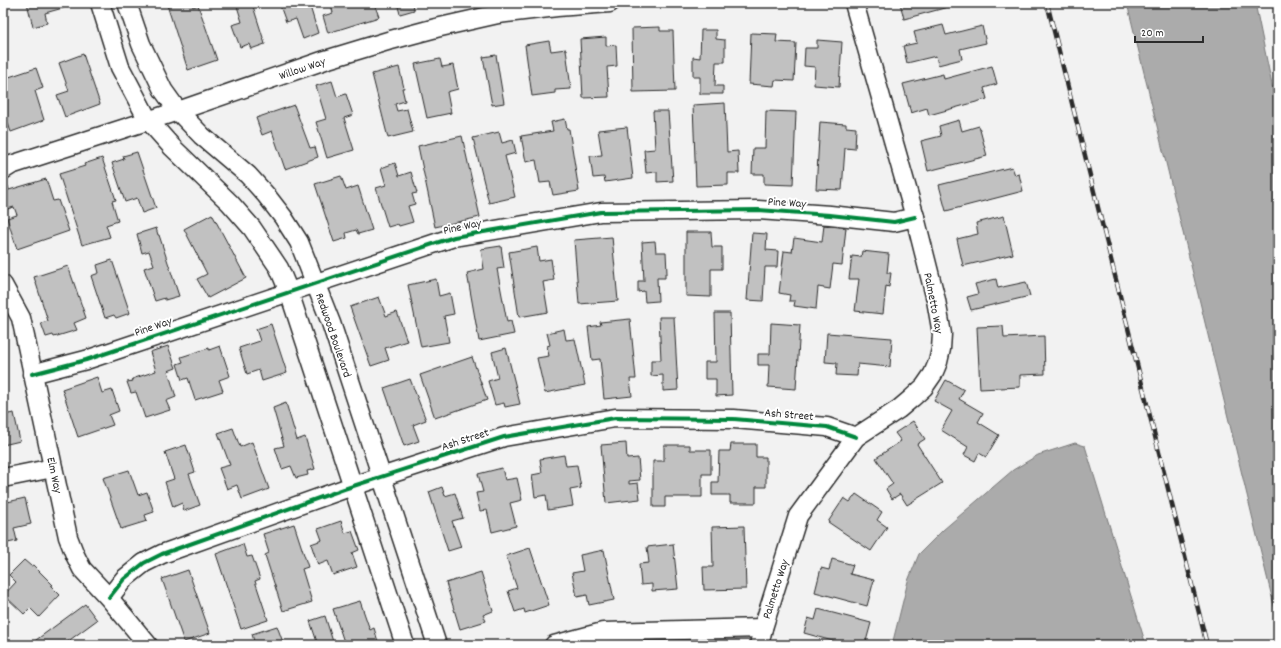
<svg xmlns="http://www.w3.org/2000/svg" width="1281" height="648" viewBox="0 0 1281 648" font-family="Dekko,sans-serif">
<style>
.water{fill:#ababab;stroke:#787878}
.building{fill:#c1c1c1;stroke:#2b2b2b}
.lines{fill:none;stroke-linecap:round;stroke-linejoin:round}
.minor-casing{stroke:#2b2b2b;stroke-width:21}
.minor{stroke:#fff;stroke-width:18}
.rail-casing{stroke:#2b2b2b;stroke-width:4.5}
.rail{stroke:#fff;stroke-width:3;stroke-dasharray:9;stroke-linecap:butt}
.cycleway-casing{stroke:#fff;stroke-width:6}
.cycleway{stroke:#00873e;stroke-width:4}
.labels{text-anchor:middle;stroke-width:4;stroke-linejoin:round;paint-order:stroke}
.street-label{font-size:12px;fill:#2b2b2b;stroke:#fff}
</style>
<rect width="100%" height="100%" fill="#f2f2f2"/>
<filter id="ink" filterUnits="userSpaceOnUse"><feTurbulence type="fractalNoise" baseFrequency=".025" numOctaves="2"/><feDisplacementMap in="SourceGraphic" scale="8" xChannelSelector="R" yChannelSelector="G"/><feConvolveMatrix kernelMatrix="1 2 1 2 8 2 1 2 1" color-interpolation-filters="sRGB"/></filter>
<g filter="url(#ink)">
<g class="water">
<path d="M1127,3h128l23,111v508z"/>
<path d="M1075,443l10,3 61,199h-254l16,-64 11,-27 24,-24 70,-60 25,-15z"/>
</g>
<g class="building">
<path d="M3,3h4v9l-4,1z"/>
<path d="M27,3h42l1,3 -25,7 2,10 -14,4z"/>
<path d="M173,3h18l2,4 5,-2 19,55 -29,10 -21,-65z"/>
<path d="M236,3h16l13,41 -14,5 -2,-5 -9,3 -8,-22 10,-3z"/>
<path d="M279,3h30l9,30 -15,6 -7,-20 -10,3z"/>
<path d="M329,3h45l5,14 -51,16 -5,-17 10,-3 -2,-9 -2,1z"/>
<path d="M397,3h16l1,7 -14,4z"/>
<path d="M900,3h58l1,1 -55,15z"/>
<path d="M943,25l3,10 36,-9 4,17 -26,6 2,10 -24,6 -2,-9 -29,7 -4,-17 14,-3 -3,-11z"/>
<path d="M660,27v4h13l2,60 -42,1 -1,-64z"/>
<path d="M701,30h15v9l9,1v22h-9l-1,24h8v8h-23v-17h-7v-20l7,1z"/>
<path d="M751,33l26,1 -1,8 20,1 -2,38 -19,-1 -1,6 -25,-2z"/>
<path d="M606,37v9l10,-1 1,21 -10,1 2,30 -26,1 -3,-59z"/>
<path d="M817,40l25,2 -3,45 -25,-2 1,-18 -11,-1 1,-18h12z"/>
<path d="M549,41l2,10 15,-2 5,40 -16,1v3l-23,3 -7,-51z"/>
<path d="M83,54l17,50 -35,13 -8,-22 12,-4 -10,-28z"/>
<path d="M496,55l8,48 -12,2 -9,-48z"/>
<path d="M440,59l2,8 11,-2 5,24 -11,3 4,21 -24,5 -12,-54z"/>
<path d="M992,66l5,18 -13,4 3,11 -58,16 -2,-7 -16,5 -8,-29 40,-10 1,5z"/>
<path d="M399,67l5,21h-2l3,13 -10,3 2,7 10,-2 6,23 -25,6 -16,-64z"/>
<path d="M36,68l7,20 -8,3 9,29 -33,12 -6,-17 -2,1v-24l4,-2 -4,-11z"/>
<path d="M332,81l5,16 9,-3 7,21 -9,3 10,32 -27,8 -11,-36 10,-3 -10,-33z"/>
<path d="M725,103l2,49 11,-1 1,22h-11v12l-32,1 -3,-81z"/>
<path d="M294,105l16,43 5,-1 3,10 -33,12 -13,-38 -10,4 -6,-17z"/>
<path d="M653,111h15l5,70 -16,1v-10l-11,1 -2,-23 11,-1z"/>
<path d="M766,111l30,1 -3,73 -29,-1v-10h-12l1,-26h12z"/>
<path d="M565,119l2,10h2l10,62 -26,4 -3,-13 -10,1 -4,-23 -10,2 -5,-26 32,-5 -2,-9z"/>
<path d="M959,120l3,11 17,-5 8,30 -59,15 -7,-30 20,-5 -2,-10z"/>
<path d="M820,122l26,2v3l10,1 -1,21 -10,-1 -3,42 -26,-1z"/>
<path d="M627,127l6,51 -28,4 -1,-5 -11,1 -3,-22 12,-1 -4,-25z"/>
<path d="M499,132l3,11 11,-3 3,13 -11,3 10,41 -26,6 -16,-65z"/>
<path d="M462,136l18,81 -45,10 -17,-81z"/>
<path d="M137,152l19,56 -14,5 -5,-15 -12,4 -13,-39 12,-4 -1,-3z"/>
<path d="M102,158l14,42 -4,1 6,20 -12,4 4,12 -28,8 -23,-71 26,-8 -1,-2z"/>
<path d="M395,163l4,13 12,-4 6,21 -5,1 3,10 -7,2 5,16 -14,4 -1,-2 -10,3 -12,-39 10,-3 -5,-17z"/>
<path d="M1012,167l3,8 4,-1 4,17 -77,20 -7,-26z"/>
<path d="M341,176l5,14 12,-4 14,44 -14,4 -2,-4 -10,3 1,5 -13,4 -19,-58z"/>
<path d="M46,179l7,22 5,-1 11,31 -52,18 -10,-31 10,-3 -3,-8 -10,3 -1,-22 5,-2 1,4z"/>
<path d="M212,214l34,64 -38,20 -11,-19 10,-5 -23,-45z"/>
<path d="M1004,216l9,38 -50,12 -6,-27 21,-5 -2,-11z"/>
<path d="M824,225l22,3 -4,37 -9,-1 -3,25 -12,-2 -2,22 -22,-3 1,-5h-6l1,-6 -11,-2 5,-42 8,1 2,-14 28,4z"/>
<path d="M156,228l2,7h1l20,61 -14,4v-2l-10,3 -11,-33 10,-3 -5,-14 -7,2 -5,-19z"/>
<path d="M686,232h25l1,15h10v22h-11v28l-25,-1z"/>
<path d="M752,233l15,1 -1,16 12,1 -1,16h-12l-2,34 -16,-1z"/>
<path d="M612,237l6,64 -39,3 -5,-64z"/>
<path d="M655,241l1,11h10l1,21h-2v5h-8l1,23 -13,1 -1,-11 -6,1v-11h6l-2,-39z"/>
<path d="M501,246l3,22 -7,1 10,53 4,-1 3,13 -35,7 -12,-68 17,-4 -3,-20z"/>
<path d="M537,247l2,14 12,-2 3,21 -11,2 5,30 -29,5 -10,-65z"/>
<path d="M862,251l27,3 -2,19h4l-2,14 -3,-1 -3,28 -28,-3 4,-32h-10l3,-23 9,1z"/>
<path d="M112,260l18,53 -14,5 -2,-3 -9,3 -14,-42 8,-3 -2,-8z"/>
<path d="M68,266l18,52 -12,5 3,7 -23,7 -1,-2 -7,2 -5,-14 7,-2 -14,-44z"/>
<path d="M436,279l3,17 11,-3 4,21 -10,2 5,26 -28,5 -13,-62z"/>
<path d="M996,279l2,9 28,-6 4,14 -59,14 -4,-13 11,-3 -3,-10z"/>
<path d="M379,297l7,19 11,-4 10,29 -22,7 4,12 -18,6 -21,-59z"/>
<path d="M715,313h15l2,82 -16,1v-17h-11v-17h11z"/>
<path d="M659,317h15l4,73 -15,1v-16l-12,1v-16h10z"/>
<path d="M630,319l6,60h-6l2,17 -28,3 -4,-40 -8,1 -4,-33 13,-2 -1,-3z"/>
<path d="M771,323l29,2 -4,64 -28,-2 1,-22h-11v-11h12z"/>
<path d="M271,324l16,49 -25,8 -3,-11 -12,4 -8,-26 21,-7 -4,-12z"/>
<path d="M1003,326l1,12 40,-2 1,38 -25,1v12l-40,2 -3,-62z"/>
<path d="M564,329l2,11 9,-1 10,46 -40,8 -8,-35 12,-2 -2,-10 3,-1 -3,-12z"/>
<path d="M827,333l65,5 -2,29 -32,-3 -1,12 -21,-1 1,-12 -12,-1z"/>
<path d="M168,346l8,22 -8,3 8,26 -10,4 4,9 -25,8 -9,-26 -5,1 -4,-11 6,-1 -1,-2 24,-8 -6,-19z"/>
<path d="M220,346l10,30 -11,4 4,11 -28,9 -7,-22 -6,2 -5,-16 6,-2 -2,-5 28,-9v2z"/>
<path d="M506,348l14,56 -15,3 -1,-4 -9,2 -7,-24 10,-3 -6,-26z"/>
<path d="M472,357l15,43 -52,18 -15,-43z"/>
<path d="M97,377l5,16 10,-3 7,21 -10,4 4,10 -35,12 -16,-48z"/>
<path d="M410,379l16,41 -13,5 6,16 -15,5 -20,-58z"/>
<path d="M946,380l18,10 -5,9 24,14 -5,9 21,13 -13,22 -7,-4 -4,8 -11,-6 4,-8 -27,-17 11,-19 -18,-10z"/>
<path d="M286,403l11,37 8,-3 10,32 -8,2 1,4 -12,3 -5,-12 -9,3 -7,-21 9,-2 -11,-38z"/>
<path d="M14,413l6,28 -17,4v-30z"/>
<path d="M913,421l12,18 -8,5 25,39 -35,22 -7,-11 -8,5 -6,-10 7,-5 -17,-26 25,-17 -6,-8z"/>
<path d="M233,428l7,19 12,-5 17,47 -27,10 -5,-14 -10,4 -8,-21 11,-3 -12,-32z"/>
<path d="M626,443l1,16 11,-1 2,22 -11,1v3l9,-1 2,16 -34,4 -5,-58z"/>
<path d="M731,444h25v13h10v30h-10v16h-26v-8h-18v-13h6l1,-31h11z"/>
<path d="M186,445l9,27 -6,2 11,31 -16,6 -2,-8 -9,4 -8,-25 9,-3 -9,-27z"/>
<path d="M664,445h26v5h21v24h-9v23h-37v10h-12v-46h11z"/>
<path d="M564,455l2,11 11,-1 4,23 -11,2 3,16 -25,4 -2,-15 -11,2 -3,-22 10,-2 -2,-14z"/>
<path d="M502,468l3,12 12,-2 5,22 -12,3 6,23 -24,6 -5,-22 -7,1 -4,-18 7,-1 -5,-18z"/>
<path d="M129,470l9,25 9,-3 7,20 -9,3 2,6 -26,8 -18,-51z"/>
<path d="M442,487l3,9 10,-3 8,25 -11,3 9,26 -13,4 -19,-59z"/>
<path d="M856,494l26,18 -5,8 10,7 -16,24 -43,-29 16,-24 6,4z"/>
<path d="M25,498l6,26 -17,4 3,13 -14,3v-41z"/>
<path d="M341,521l4,12 7,-2 7,19 -7,3 5,14 -24,8 -5,-14 -10,4 -7,-21 11,-4 -4,-11z"/>
<path d="M294,524l14,43 -6,2 10,33 -29,9 -18,-56 4,-2 -6,-19z"/>
<path d="M744,526l2,63 -42,1 -1,-23h10l-1,-40z"/>
<path d="M243,544l4,13 5,-1 8,23 -5,2 13,39 -27,9 -25,-75z"/>
<path d="M673,544l5,45 -26,2v-7l-11,1 -2,-21 10,-1 -2,-16z"/>
<path d="M530,548l19,57 -24,8 -1,-4 -9,3 -7,-21 9,-3 -11,-32z"/>
<path d="M604,550l10,50 -25,5 -2,-10 -10,2 -5,-24 11,-2 -3,-16z"/>
<path d="M832,559l21,6 -3,9 24,6 -7,26 -52,-14 6,-24 8,2z"/>
<path d="M24,560l7,6 2,-1 20,20 -2,1 9,9 -21,22 -9,-9 -6,6 -20,-19 12,-13 -7,-7z"/>
<path d="M188,570l22,63 -26,9 -22,-63z"/>
<path d="M481,572l12,39 -10,4 3,6 -26,8 -14,-46z"/>
<path d="M360,601l10,29 4,-2 5,17h-34l-12,-36z"/>
<path d="M85,604l12,16 -34,25h-30l-1,-2z"/>
<path d="M818,609l53,14 -6,22h-18l-43,-12 4,-15 7,2z"/>
<path d="M325,616l9,29h-16l-8,-24z"/>
<path d="M277,626l7,19h-29l-3,-11z"/>
</g>
<g class="lines">
<g class="minor-casing">
<g id="minor">
<path d="M100,3l20,64 28,53 24,27 58,56 22,25 27,40 10,24 116,353"/>
<path d="M127,3l14,41 22,46 15,21 24,25 46,39 18,20 17,22 16,25 32,81 106,322"/>
<path d="M3,170l8,-5 167,-54 147,-51 66,-20 45,-12 62,-14 59,-7 53,-4"/>
<path d="M3,285l18,33 47,219 7,18 7,14 27,29 39,47"/>
<path d="M32,374l54,-14 368,-123 147,-25 157,-2 72,5 64,7 21,-5"/>
<path d="M3,478l50,-10"/>
<path d="M109,598l15,-19 20,-16 18,-9 182,-65 160,-52 111,-19 119,1 93,8 29,10"/>
<path d="M554,645l49,-13 160,-4"/>
<path d="M759,645l4,-17 35,-112 58,-79 43,-28 13,-11 12,-11 9,-13 5,-12 3,-13 1,-15 -6,-34 -21,-83 -61,-214"/>
</g>
</g>
<use href="#minor" class="minor"/>
<g class="rail-casing">
<path id="rail" d="M1047,3l160,642"/>
</g>
<use href="#rail" class="rail"/>
<g class="cycleway-casing">
<g id="cycleway">
<path d="M32,374l54,-14 368,-123 147,-25 157,-2 72,5 64,7 21,-5"/>
<path d="M109,598l15,-19 20,-16 18,-9 182,-65 160,-52 111,-19 119,1 93,8 29,10"/>
</g>
</g>
<use href="#cycleway" class="cycleway"/>
</g>
</g>
<g class="labels">
<g class="street-label">
<text transform="translate(302 68) rotate(-19)" y="4">Willow Way</text>
<text transform="translate(787 202) rotate(4)" y="4">Pine Way</text>
<text transform="translate(462 226) rotate(-12)" y="4">Pine Way</text>
<text transform="translate(934 303) rotate(79)" y="4">Palmetto Way</text>
<text transform="translate(153 326) rotate(-19)" y="4">Pine Way</text>
<text transform="translate(334 335) rotate(71)" y="4">Redwood Boulevard</text>
<text transform="translate(789 414) rotate(5)" y="4">Ash Street</text>
<text transform="translate(465 439) rotate(-18)" y="4">Ash Street</text>
<text transform="translate(55 475) rotate(78)" y="4">Elm Way</text>
<text transform="translate(775 589) rotate(-72)" y="4">Palmetto Way</text>
</g>
</g>
<rect width="1281" height="648" fill="none" stroke="#fff" stroke-width="16"/>
<rect x="8" y="8" width="1265" height="632" fill="none" stroke="#2b2b2b" stroke-width="1.5" filter="url(#ink)"/>
<path d="M1135 36v6h68v-6" fill="none" stroke="#2b2b2b" stroke-width="2"/>
<text x="1141" y="36" font-size="12" fill="#2b2b2b" stroke="#ffffff" stroke-width="3" paint-order="stroke">20 m</text>
</svg>
